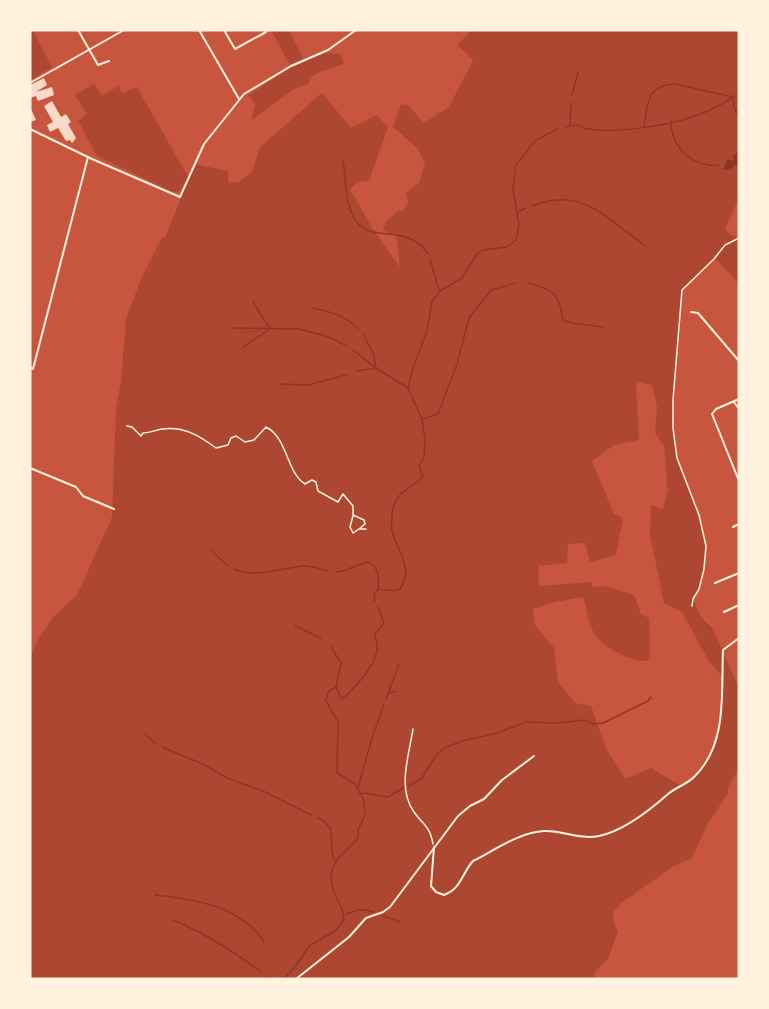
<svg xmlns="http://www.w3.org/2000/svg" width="769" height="1009" viewBox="0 0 769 1009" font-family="Raleway,sans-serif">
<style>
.green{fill:#ae4732;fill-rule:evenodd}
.water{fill:#8f3625}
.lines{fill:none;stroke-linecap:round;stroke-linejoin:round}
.stream{stroke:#8f3625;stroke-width:1.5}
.building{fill:#f7dbc8}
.path{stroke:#fff3e0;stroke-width:1.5}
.minor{stroke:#fff3e0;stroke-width:2}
</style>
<rect width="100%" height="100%" fill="#c8553d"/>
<g class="green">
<path d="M30,30h3l19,37 -22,13z"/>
<path d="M271,30h18l14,29 -13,6z"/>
<path d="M472,30h267v120l-4,3 -2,5 2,2 -12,6v2l16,-1v31l-14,31 6,7 8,1v47l-22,-24 -6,1 -29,29 -10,129 5,39 22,57 7,31 -2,23 -5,20 -6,10 9,19 10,10 27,60v81l-11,18v6l-21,32 -15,33 -20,9 -52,37 -7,9 2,13 3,5 -10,28 -14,14v6h-564v-321l9,-20 15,-22 23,-21 35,-78 4,-109 5,-26 5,-63 15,-40 20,-40 5,-3 28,-72 34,7 1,12 10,-1 13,-10 8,-25 62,-54 29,35 26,-13 11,12 -19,54 -11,1 -8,7 22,39 28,39 -4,-31 -13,-6 3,-9 13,-11 4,2 5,-10 -2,-9 13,-10 6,-19 -8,-16 -24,-21 8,-23 7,1 16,18 25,-16 24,-47 -16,-15zM636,382l16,3 5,21 -2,27 9,13 3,31 -1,7 2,5 -5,20 -12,-4 -1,30 14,68 18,9 26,48 14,16c1,37 -2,90 -41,110l-30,-18 -26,11 -18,-29 -16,-44 -16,-3 -17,-21 -4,-34 -19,-23 -2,-16 22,-7 28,-5c4,11 5,26 11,36 10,15 36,29 54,28l2,-4 -1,-39 -8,-4 -7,-19 -30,-9 -11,1 -2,-5 -52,4 -1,-20 29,-3 1,-19 17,-1 5,19 26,-7 7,-37 -9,-4 -22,-53 22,-16 25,-5z"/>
<path d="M325,53l16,1 3,9c-14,8 -29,5 -36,21l-12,4 -10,6 -35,27 4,-16 -7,-10 43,-27z"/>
<path d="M94,84l8,12 16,-10 5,7 14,-6 51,90 -8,14 -7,1 -76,-36 -19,-35 9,-7 -12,-19z"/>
</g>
<path class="water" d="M739,150v17l-4,-1 -6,4 -6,-1 4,-10 7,2 -1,-5z"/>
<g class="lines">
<g class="stream">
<path d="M572,95l6,-23"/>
<path d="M671,121c-1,21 16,42 38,44 4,1 7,0 10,0"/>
<path d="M570,126l1,-23"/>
<path d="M644,126c4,-22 2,-41 31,-42l58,13 1,10 5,9"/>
<path d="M566,127l11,-2c21,13 92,0 115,-8 9,-3 18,-7 26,-11 8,-4 13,-9 21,-11"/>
<path d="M343,160c3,17 2,40 10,56 14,31 53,4 75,38"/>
<path d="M532,206c50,-20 74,12 112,39"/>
<path d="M519,211l7,-3"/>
<path d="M430,259l9,31"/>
<path d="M529,283c26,8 30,10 34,37l8,3 32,4"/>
<path d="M313,308c18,4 32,7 45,21"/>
<path d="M232,328l67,1 30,8 18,9"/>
<path d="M243,347l27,-18 -17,-27"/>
<path d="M353,350l23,18 32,20"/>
<path d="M357,371l19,-3 -3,-15 -10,-19"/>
<path d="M279,384l29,1 38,-10"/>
<path d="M422,419l16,-5 19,-50 12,-46 22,-28 24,-7"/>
<path d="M210,549l18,17"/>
<path d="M234,569c21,10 49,-2 71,-3 8,0 16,3 23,5"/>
<path d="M336,572c12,0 21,-9 33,-10 10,7 10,14 9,26"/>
<path d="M375,601l-1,-7 4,-5 17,2 5,-2c13,-18 0,-36 -7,-54 -3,-7 -1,-26 2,-33 5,-12 21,-16 28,-26l-4,-10 5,-9 1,-17 -3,-21 -14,-31 5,-20 14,-37 5,-30 8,-10 22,-13 15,-24 6,-4 24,-3 9,-7 3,-15 -6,-35 3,-25 19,-24 22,-12"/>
<path d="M295,626l26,12"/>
<path d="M331,647l10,16 -5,24"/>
<path d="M389,693l8,-2"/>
<path d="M386,699l13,-35"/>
<path d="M144,733l12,11"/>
<path d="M162,747l43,18 22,13 36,13 48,24"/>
<path d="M409,786l13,-8 15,-24 7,-6 21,-8 29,-6 32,-12 30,1 29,-3 8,4 10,-1 45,-22 3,-4"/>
<path d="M358,788l14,-50 12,-34"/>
<path d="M362,793l26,4 15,-9"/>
<path d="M318,818l5,2 8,9 1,23 3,9"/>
<path d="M155,895c39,4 86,11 109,47"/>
<path d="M346,914c11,-4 17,-6 28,-2"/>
<path d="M383,916l17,6"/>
<path d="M173,920c32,13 60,31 88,52"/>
<path d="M266,977l2,2"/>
<path d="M284,979l13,-15 12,-18 26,-15 8,-10c2,-9 -2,-14 -6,-22 -15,-31 1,-40 21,-61v-8l7,-15 -1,-14 -9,-17 -18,-11 1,-51 -12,-21 2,-9 8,-5 5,11h2c12,-10 33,-33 34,-49 1,-5 -2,-10 -2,-15l9,-11 -6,-16"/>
</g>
</g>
<g class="building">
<path d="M44,78l3,7 -11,7 16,-5 2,8 -16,6 -2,-5 -6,2v-13z"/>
<path d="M52,101l9,16 5,-3 5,8 -3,2 8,14 -4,5 -2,-3 -4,1 -8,-13 -8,4 -3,-7 6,-3 -9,-16z"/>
<path d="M30,107l6,13 -6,2z"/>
</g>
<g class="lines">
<g class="path">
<path d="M127,426l5,1 9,9 2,-3c8,0 12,-3 19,-4 22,-3 38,7 54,19l12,-3 3,-7 5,-2 9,6 9,-2 12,-13c22,11 20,45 39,57l7,-4 4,2 2,9 20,11 5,-8 10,12v9l11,5 1,4 -6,5h7"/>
<path d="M353,516l-3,11 3,6 6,-4"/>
<path d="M692,606l1,-7 6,-10 5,-20 2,-23 -7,-31 -22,-57 -4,-30v-28l9,-110 32,-31 11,-14 14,-7"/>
<path d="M413,729c-4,26 -16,60 1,83 9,13 16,14 19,32"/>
</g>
<g class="minor">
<path d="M78,30l20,35 11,-4"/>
<path d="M199,30l40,69"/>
<path d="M224,30l11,19 31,-17"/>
<path d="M30,83l94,-53"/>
<path d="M30,129l62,30 88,38 24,-53 40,-50 47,-28 37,-16 28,-20"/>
<path d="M691,312l7,1 41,48"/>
<path d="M30,367l3,2 55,-212"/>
<path d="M739,399l-23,10 -4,5 27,67"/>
<path d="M734,402l5,7"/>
<path d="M30,468l46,19 7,9 31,13"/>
<path d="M733,527l6,-3"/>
<path d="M715,583l24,-10"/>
<path d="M724,612l15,-7"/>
<path d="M434,847l-3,39 5,6 8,3c17,-6 18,-22 29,-34 22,-11 47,-29 71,-30 19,-1 35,9 55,5 24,-5 51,-26 69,-42 8,-7 20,-10 27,-18 33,-33 26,-84 28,-126l16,-12"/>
<path d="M296,979l53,-42 17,-19 17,-6 7,-5 68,-91 12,-10 14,-7 18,-19 32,-24"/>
</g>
</g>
<rect width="769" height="1009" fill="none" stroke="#fff3e0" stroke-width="63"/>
</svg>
